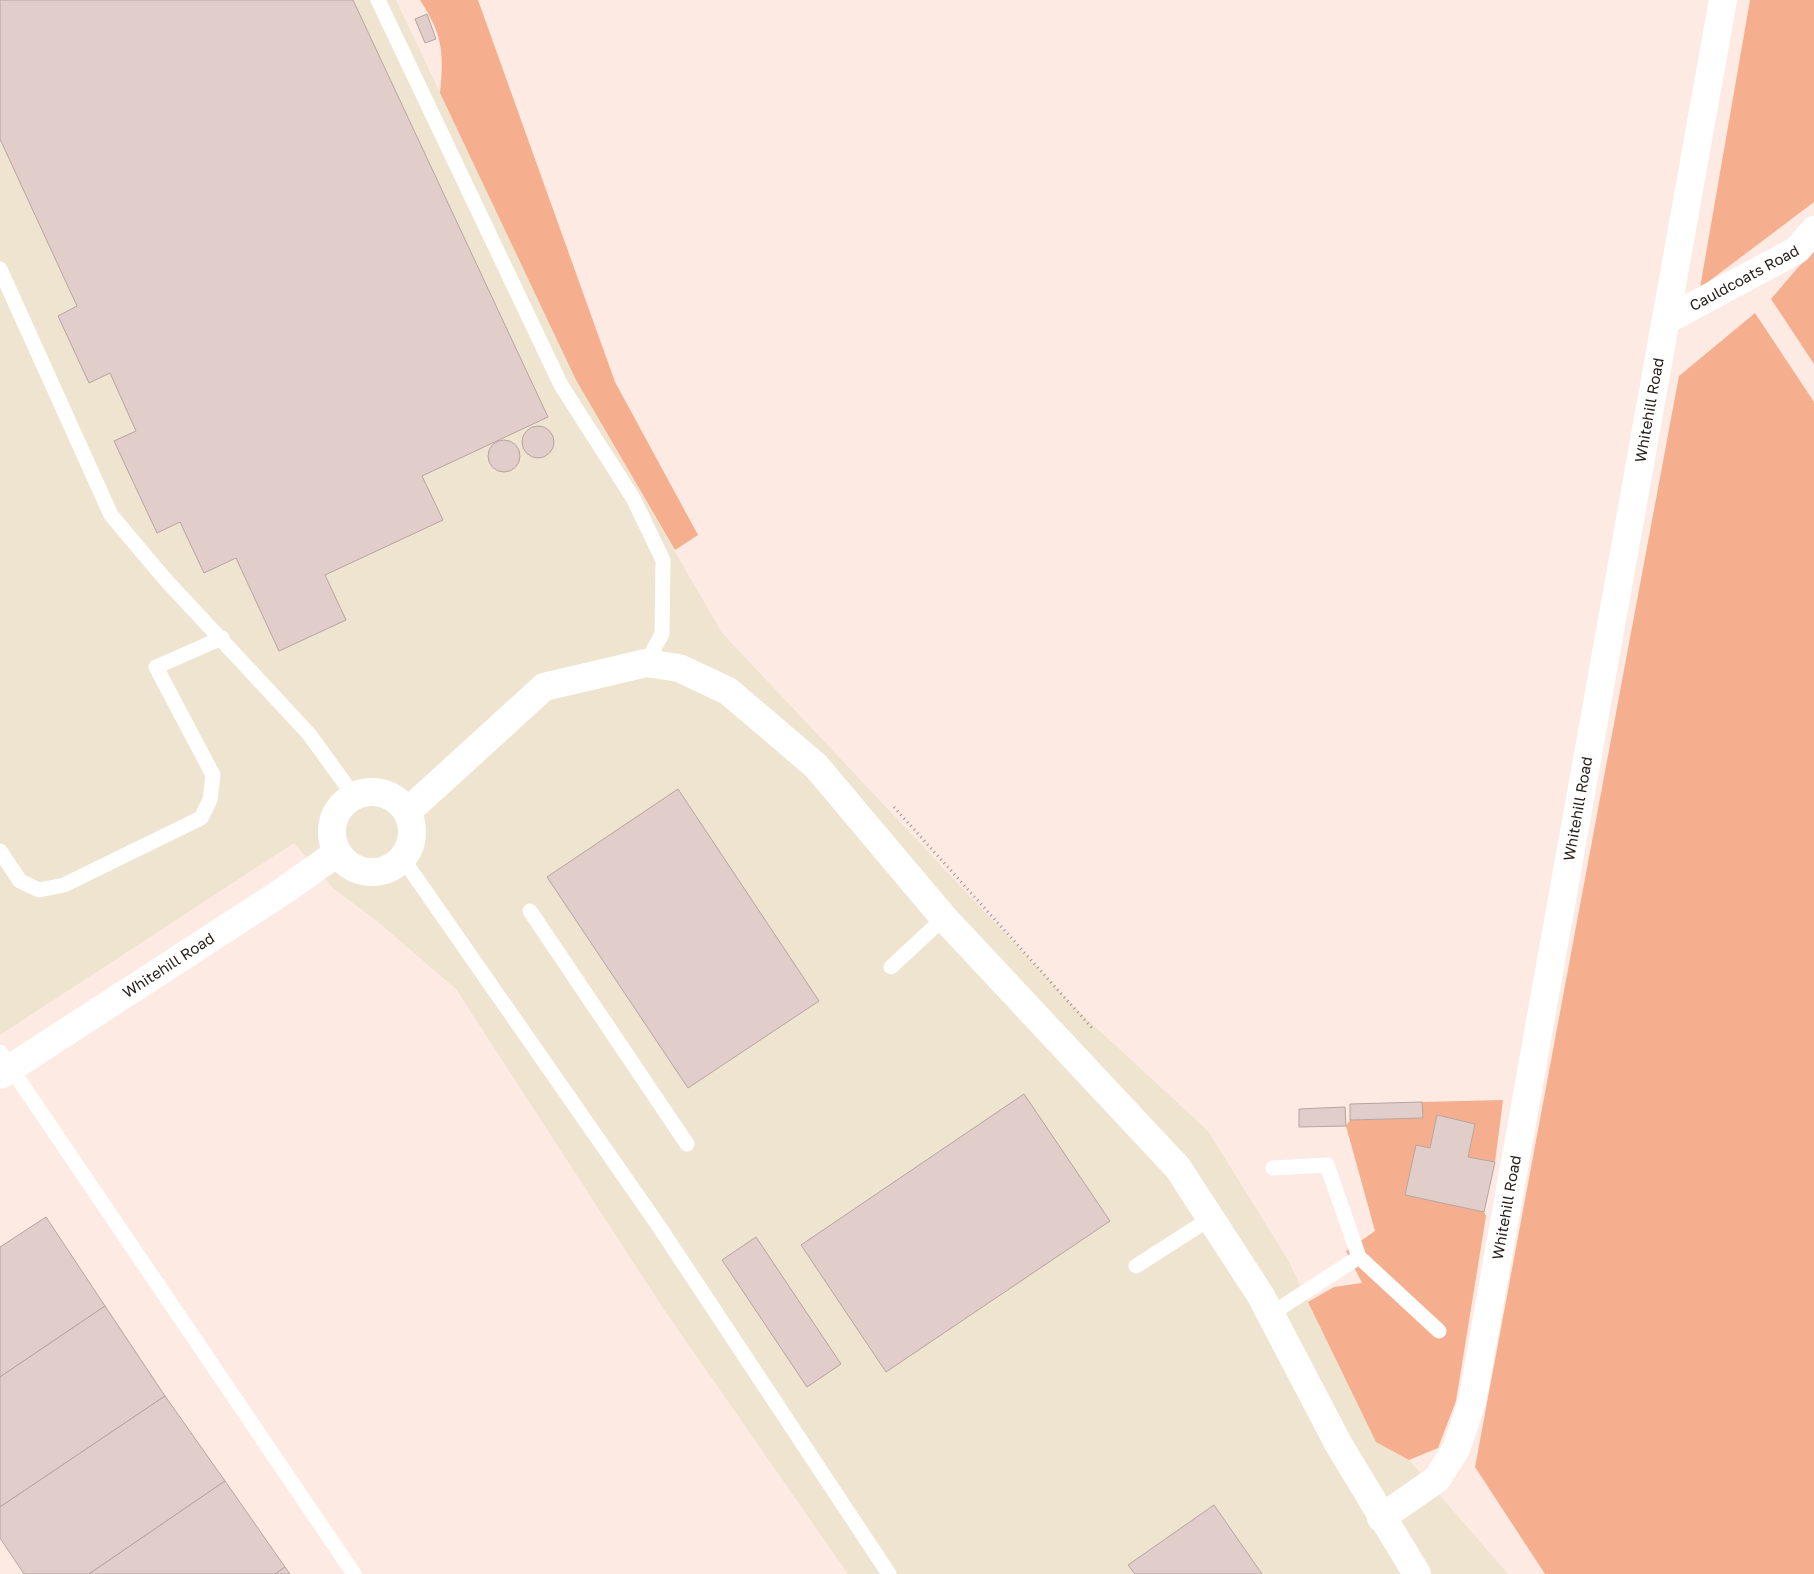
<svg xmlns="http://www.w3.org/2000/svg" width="1814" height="1574" viewBox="0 0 1814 1574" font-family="'Golos Text',sans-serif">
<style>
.commercial{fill:#eee4cf}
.green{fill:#f5af8e}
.building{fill:#e1cdca;stroke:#b7a4a1}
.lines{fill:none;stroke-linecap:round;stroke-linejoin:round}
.path{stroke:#9e918b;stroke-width:3;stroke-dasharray:1 4;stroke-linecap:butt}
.lane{stroke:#fff;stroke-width:15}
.street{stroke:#fff;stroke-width:28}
.labels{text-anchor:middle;stroke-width:4;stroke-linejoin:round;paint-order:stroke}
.street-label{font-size:15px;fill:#251e1b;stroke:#fdeae2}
</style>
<rect width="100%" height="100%" fill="#fdeae2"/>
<path class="commercial" d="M0,0h396l180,380 146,253 354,376 132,122 80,129 88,182 33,18 99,114h-660l-185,-266 -207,-319 -79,-68 -43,-32 -40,-46 -294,192z"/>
<g class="green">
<path d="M420,0h58l137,382 83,153 -23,15 -99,-170 -136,-287c4,-40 3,-58 -20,-93z"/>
<path d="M1750,0h64v202l-114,86z"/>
<path d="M1814,249v115l-43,-65z"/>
<path d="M1755,313l59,89v1172h-269l-70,-107 204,-1091z"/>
<path d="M1503,1100l-8,62 -27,-5 7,-33 -38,-9 -7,33 -14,-3 -11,50 79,17 2,4 -30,185 -18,47 -29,12 -33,-18 -68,-140 26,-15 28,-4 -16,-32 29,-20 -29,-105 4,-6 72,-2v-16z"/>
</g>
<g class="building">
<path d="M0,0h353l195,417 -126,59 21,44 -118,55 21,45 -67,31 -43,-93 -32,15 -24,-51 -23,11 -43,-92 22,-10 -26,-58 -21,10 -31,-67 19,-10 -77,-167z"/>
<path d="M427,14l9,25 -11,4 -10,-24z"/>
<circle cx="538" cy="442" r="16"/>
<circle cx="504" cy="456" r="16"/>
<path d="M678,789l141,212 -131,87 -141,-211z"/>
<path d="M1024,1094l86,127 -224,151 -85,-127z"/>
<path d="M1422,1102l1,16 -73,2v-16z"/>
<path d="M1345,1107l1,19 -47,1v-18z"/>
<path d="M1437,1115l38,9 -7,33 27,5 -11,50 -79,-17 11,-50 14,3z"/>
<path d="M46,1217l59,89 -105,71v-130z"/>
<path d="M756,1237l85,127 -34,23 -85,-127z"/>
<path d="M105,1306l60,90 -165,111v-130z"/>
<path d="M165,1396l60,85 -136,93h-65l-24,-36v-31z"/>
<path d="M225,1481l60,86 -10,7h-186z"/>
<path d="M1214,1505l48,69h-127l-7,-9z"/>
<path d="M285,1567l5,7h-15z"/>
</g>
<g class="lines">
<path class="path" d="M894,807l198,221"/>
<g class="lane">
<path d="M378,0l183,385 72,113 30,62 -1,74 -16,29"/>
<path d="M0,269l111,246 53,63 145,156 45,62"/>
<path d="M0,851l20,30 19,9 25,-5 137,-67 9,-18 3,-25 -57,-108 66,-29"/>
<path d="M403,859l255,366 231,349"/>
<path d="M530,911l157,233"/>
<path d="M891,967l53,-49"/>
<path d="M0,1052l354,522"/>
<path d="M1273,1168l54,-3 32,92"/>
<path d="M1136,1266l75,-48"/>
<path d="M1271,1314l88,-57 80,74"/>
</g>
<g class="street">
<path id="s1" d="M1667,320l130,-70 17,-20"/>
<circle cx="372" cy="832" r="40"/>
<path d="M407,812l137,-125 102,-24 33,5 49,23 88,75 128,152 234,250 83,128 78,149 78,129"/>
<path id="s2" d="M0,1075l282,-183 55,-39"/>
<path id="s3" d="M1381,1518l56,-39 19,-30 16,-47 251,-1402"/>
</g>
</g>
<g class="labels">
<g class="street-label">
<text dy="5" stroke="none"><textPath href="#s1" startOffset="88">Cauldcoats Road</textPath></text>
<text dy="5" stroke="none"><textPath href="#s3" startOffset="1161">Whitehill Road</textPath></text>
<text dy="5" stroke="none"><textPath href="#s3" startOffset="756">Whitehill Road</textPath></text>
<text dy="5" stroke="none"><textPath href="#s2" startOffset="201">Whitehill Road</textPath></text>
<text dy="5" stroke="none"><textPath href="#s3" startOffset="351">Whitehill Road</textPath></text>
</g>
</g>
</svg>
